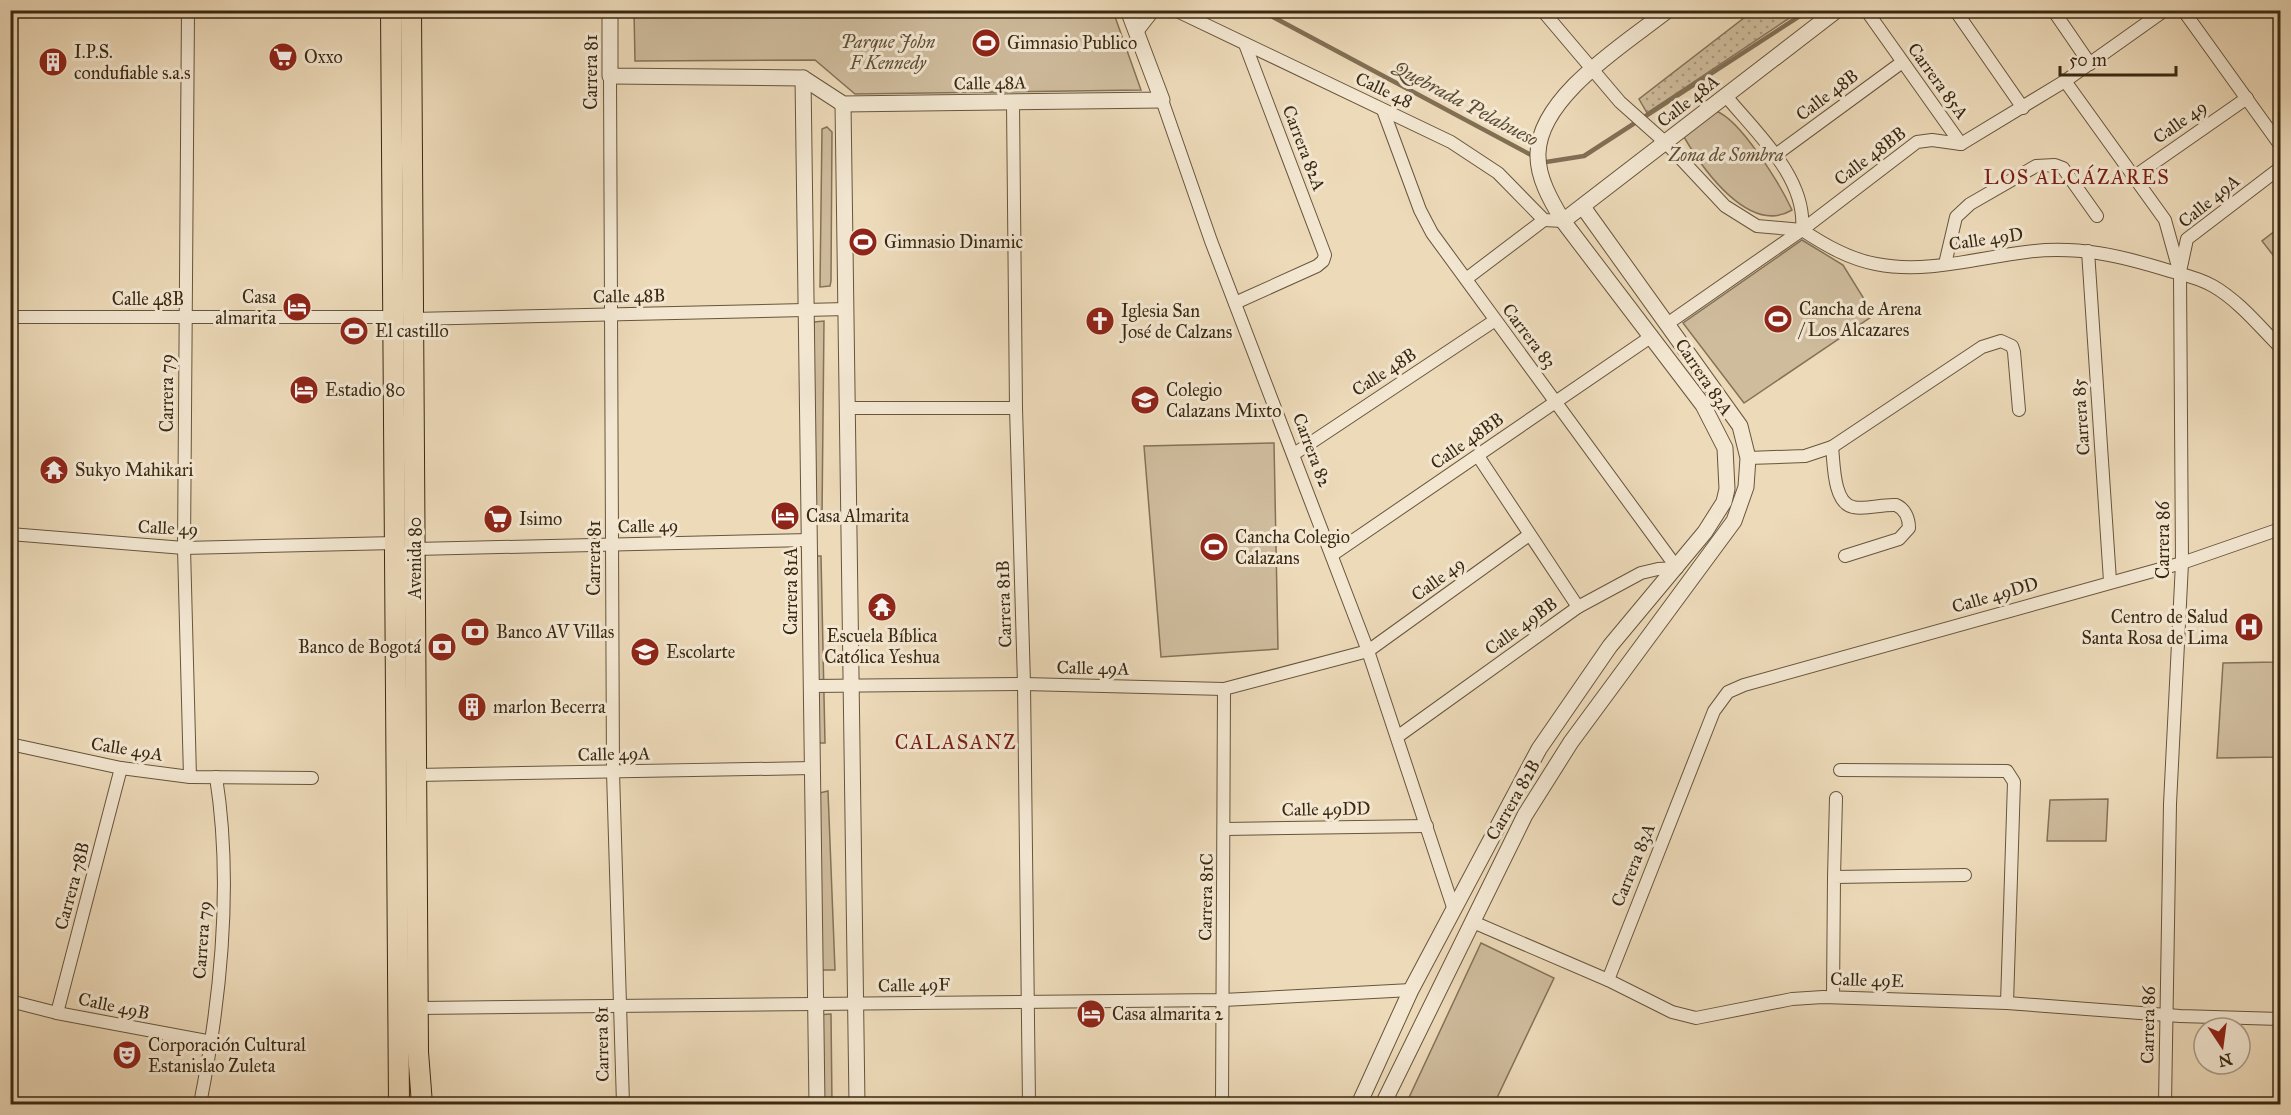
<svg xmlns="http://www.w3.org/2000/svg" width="2291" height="1115" viewBox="0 0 2291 1115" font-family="'IM FELL Great Primer',serif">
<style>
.green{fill:#cfbc9d;stroke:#847258;stroke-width:1.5}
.garden{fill:url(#garden-dots);stroke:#847258;stroke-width:1.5}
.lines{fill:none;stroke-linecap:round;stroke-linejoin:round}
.stream{stroke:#816f54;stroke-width:4.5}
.minor-casing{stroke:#67553c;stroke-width:14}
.tertiary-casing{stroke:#67553c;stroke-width:17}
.primary-casing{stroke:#3a2912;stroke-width:22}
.minor{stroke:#f3e7d2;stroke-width:12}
.tertiary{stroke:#f3e7d2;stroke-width:15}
.primary{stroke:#eddab9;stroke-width:20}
.labels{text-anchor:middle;stroke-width:6;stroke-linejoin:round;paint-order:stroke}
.park-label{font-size:18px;font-style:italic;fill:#5f4e35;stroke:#f3e7d2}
.poi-label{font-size:18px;fill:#3a2912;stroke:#f3e7d2;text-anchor:start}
.street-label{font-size:18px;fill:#3a2912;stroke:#f3e7d2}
.water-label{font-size:20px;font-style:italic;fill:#5d4c33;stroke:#f3e7d2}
.neighbourhood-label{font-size:20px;letter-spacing:1.5px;fill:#7a1f14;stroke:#f3e7d2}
</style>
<defs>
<pattern id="garden-dots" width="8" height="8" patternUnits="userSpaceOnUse" patternTransform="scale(1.5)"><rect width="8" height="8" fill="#cfbc9d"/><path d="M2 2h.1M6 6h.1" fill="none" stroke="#a9997f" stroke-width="1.8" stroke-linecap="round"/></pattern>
</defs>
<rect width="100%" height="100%" fill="#eddab9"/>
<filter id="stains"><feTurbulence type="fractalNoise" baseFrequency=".00333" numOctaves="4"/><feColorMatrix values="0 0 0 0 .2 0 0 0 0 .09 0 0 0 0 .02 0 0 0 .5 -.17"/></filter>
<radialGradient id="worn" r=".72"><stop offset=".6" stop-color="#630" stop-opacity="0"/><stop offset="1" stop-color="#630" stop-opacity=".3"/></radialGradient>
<g class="green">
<path d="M634,11h479l28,79 -286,4 -40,-34 -180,1z"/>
<path d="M1716,111c25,9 65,75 76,99 -43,26 -90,-42 -108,-73z"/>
<path d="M827,127l5,5 -1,149 -1,5 -10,1 2,-158z"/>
<path d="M2280,227v37l-18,-23z"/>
<path d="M1802,240l41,25 31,50 -130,88 -61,-80z"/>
<path d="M824,321l-2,196h-14l6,-195z"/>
<path d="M1274,443l4,206 -117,8 -17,-211z"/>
<path d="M2280,538v219l-63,1 6,-95 53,-1z"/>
<path d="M808,556h13l4,187h-13z"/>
<path d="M828,791l7,179h-16l-4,-176z"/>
<path d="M2108,799l-2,42h-59l3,-41z"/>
<path d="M1481,943l73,35 -60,126h-88z"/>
<path d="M831,1014l1,90h-14l-2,-89z"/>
</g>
<path class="garden" d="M1753,11h47l-153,102 -8,-14z"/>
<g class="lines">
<g class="stream">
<path d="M1260,10l273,146"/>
<path d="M1541,160l5,2 38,-6 225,-146"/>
</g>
<g class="minor-casing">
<g id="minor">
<path d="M188,10l-4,538 6,229"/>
<path d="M1175,10l276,132 47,31 46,47 19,1"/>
<path d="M1542,10l78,92 46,41 59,63 32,20 45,4"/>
<path d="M1866,10l95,134"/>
<path d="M1955,10l68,98"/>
<path d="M2053,10l37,54"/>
<path d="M2183,10l97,135"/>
<path d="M1136,33l18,-23"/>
<path d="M610,76l3,696 10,332"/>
<path d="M2065,81l100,139 15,54 2,289 -12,241 -5,300"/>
<path d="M1726,96c31,38 81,82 76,134"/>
<path d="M1162,100l49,141 157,410 85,256"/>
<path d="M1013,103l3,305 8,276 5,420"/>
<path d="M1383,110l37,100 12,23 245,335"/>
<path d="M1774,156l127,-93"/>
<path d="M2135,176l112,-78"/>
<path d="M1802,230c23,15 47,29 74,34 49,10 102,-6 150,-12 51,-7 96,4 144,19 15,4 29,7 43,15 26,15 46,40 67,61"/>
<path d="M2088,251l22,330"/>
<path d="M1945,264l11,-47 14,-13 66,-38 19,-1 8,3 34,48"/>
<path d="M2181,267l6,-28 93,-71"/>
<path d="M1466,279l78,-59"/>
<path d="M1235,303l82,-37 6,-5 2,-6 -80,-211"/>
<path d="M10,317h383"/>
<path d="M413,319l434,-10"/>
<path d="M1667,324l135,-94 115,-88 15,-2 29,4 104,-63 100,-71"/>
<path d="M847,408h169"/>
<path d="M1832,447c2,16 1,56 21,60 13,3 29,-3 43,-2 9,4 13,13 13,23l-10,11 -54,17"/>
<path d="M1294,454l200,-133"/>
<path d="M1478,456l100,151"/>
<path d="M1748,458l57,-2 27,-9 150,-100 19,-6 11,5 2,6 5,58"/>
<path d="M10,534l174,14 211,-5"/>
<path d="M415,549l395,-9"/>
<path d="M1332,555l320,-219"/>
<path d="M811,686l213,-2 200,5 144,-38 161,-116"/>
<path d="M1397,737l181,-130 63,-34 17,-4 19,-1"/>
<path d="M10,744l111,24 69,9 122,1"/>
<path d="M1840,770l167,1 7,11 -7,221"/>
<path d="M416,775l396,-7"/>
<path d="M1225,829l202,-3"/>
<path d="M1834,877l2,-79"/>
<path d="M1473,922l135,58 64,32 24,6 96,-19 31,-2 184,6 173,13 100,3"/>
<path d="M1608,980l106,-269 14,-19 16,-7 438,-122 98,-34"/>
<path d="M1833,997l1,-120 131,-2"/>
<path d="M10,1001l47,12 155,29"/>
<path d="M418,1008l805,-8 188,-10"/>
<path d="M57,1013l64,-245"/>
<path d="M200,1104c21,-106 33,-220 16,-327"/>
<path d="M1222,1104l2,-415"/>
</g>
</g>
<g class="tertiary-casing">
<g id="tertiary">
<path d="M610,10v66l193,2 40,26 319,-4 -34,-90"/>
<path d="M803,78l14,1026"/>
<path d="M843,104l14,1000"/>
<path d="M1563,221l274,-211"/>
<path d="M1359,1104l52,-114 128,-241 71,-103 95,-114 19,-30 3,-13 -2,-41 -22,-43 -140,-184c-12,-20 -26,-44 -25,-68 2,-58 89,-110 130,-143"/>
<path d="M1383,1104l142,-289 46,-73 163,-221 12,-34 2,-29 -8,-32 -157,-219"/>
</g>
</g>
<g class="primary-casing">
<g id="primary">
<path d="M391,10l8,1094"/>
<path d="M411,10l7,1042 4,52"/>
</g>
</g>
<use href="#minor" class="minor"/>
<use href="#tertiary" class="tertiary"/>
<use href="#primary" class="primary"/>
</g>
<defs>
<g id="stadium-disc" transform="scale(1.5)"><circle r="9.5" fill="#8f2418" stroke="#f3e7d2"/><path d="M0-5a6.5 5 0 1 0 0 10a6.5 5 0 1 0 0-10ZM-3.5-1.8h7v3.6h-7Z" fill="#fff"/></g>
<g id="supermarket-disc" transform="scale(1.5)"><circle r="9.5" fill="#8f2418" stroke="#f3e7d2"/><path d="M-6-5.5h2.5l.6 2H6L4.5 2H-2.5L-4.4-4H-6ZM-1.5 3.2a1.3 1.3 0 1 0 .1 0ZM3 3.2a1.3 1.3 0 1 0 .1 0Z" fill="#fff"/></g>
<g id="building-disc" transform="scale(1.5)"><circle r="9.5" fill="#8f2418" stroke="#f3e7d2"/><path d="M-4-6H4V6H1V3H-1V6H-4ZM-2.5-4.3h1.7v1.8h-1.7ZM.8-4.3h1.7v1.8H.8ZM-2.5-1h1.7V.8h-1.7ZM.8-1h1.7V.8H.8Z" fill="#fff"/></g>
<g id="hotel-disc" transform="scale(1.5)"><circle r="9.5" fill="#8f2418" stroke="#f3e7d2"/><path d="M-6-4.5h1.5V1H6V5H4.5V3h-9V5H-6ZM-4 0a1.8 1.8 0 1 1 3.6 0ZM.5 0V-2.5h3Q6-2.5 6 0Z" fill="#fff"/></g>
<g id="church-disc" transform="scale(1.5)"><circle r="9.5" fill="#8f2418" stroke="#f3e7d2"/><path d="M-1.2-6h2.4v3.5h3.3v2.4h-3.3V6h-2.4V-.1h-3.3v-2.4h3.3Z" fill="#fff"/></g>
<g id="school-disc" transform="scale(1.5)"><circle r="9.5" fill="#8f2418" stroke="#f3e7d2"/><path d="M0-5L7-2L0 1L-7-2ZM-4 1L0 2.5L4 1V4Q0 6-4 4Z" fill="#fff"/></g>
<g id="temple-disc" transform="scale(1.5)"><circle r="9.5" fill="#8f2418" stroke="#f3e7d2"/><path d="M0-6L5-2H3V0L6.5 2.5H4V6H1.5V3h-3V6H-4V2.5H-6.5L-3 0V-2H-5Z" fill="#fff"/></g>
<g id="hospital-disc" transform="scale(1.5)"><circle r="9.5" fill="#8f2418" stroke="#f3e7d2"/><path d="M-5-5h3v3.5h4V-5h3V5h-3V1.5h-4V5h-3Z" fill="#fff"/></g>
<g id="bank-disc" transform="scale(1.5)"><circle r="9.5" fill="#8f2418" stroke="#f3e7d2"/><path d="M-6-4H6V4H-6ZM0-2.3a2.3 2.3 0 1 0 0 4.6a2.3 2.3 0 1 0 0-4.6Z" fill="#fff"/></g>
<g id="theatre-disc" transform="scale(1.5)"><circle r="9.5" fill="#8f2418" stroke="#f3e7d2"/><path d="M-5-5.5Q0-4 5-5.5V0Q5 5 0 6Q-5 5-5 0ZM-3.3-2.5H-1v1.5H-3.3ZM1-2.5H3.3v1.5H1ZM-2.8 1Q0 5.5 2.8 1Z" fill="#fff"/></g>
</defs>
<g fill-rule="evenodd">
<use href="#stadium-disc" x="986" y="43"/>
<use href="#supermarket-disc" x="283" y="57"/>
<use href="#building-disc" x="53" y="62"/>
<use href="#stadium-disc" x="863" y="242"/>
<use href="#hotel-disc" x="297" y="307"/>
<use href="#stadium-disc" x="1778" y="319"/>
<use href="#church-disc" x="1100" y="321"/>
<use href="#stadium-disc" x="354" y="331"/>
<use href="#hotel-disc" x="304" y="390"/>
<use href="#school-disc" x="1145" y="400"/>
<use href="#temple-disc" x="54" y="470"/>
<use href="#hotel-disc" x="785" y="516"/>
<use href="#supermarket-disc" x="498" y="519"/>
<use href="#stadium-disc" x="1214" y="547"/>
<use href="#temple-disc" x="882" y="607"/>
<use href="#hospital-disc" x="2249" y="627"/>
<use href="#bank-disc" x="475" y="632"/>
<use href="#bank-disc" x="442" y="647"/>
<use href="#school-disc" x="645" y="652"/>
<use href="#building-disc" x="472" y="707"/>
<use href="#hotel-disc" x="1091" y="1014"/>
<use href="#theatre-disc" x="127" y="1055"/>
</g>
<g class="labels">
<g class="park-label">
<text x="888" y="48">Parque John<tspan x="888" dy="21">F Kennedy</tspan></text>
<text x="1726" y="161">Zona de Sombra</text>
</g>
<g class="poi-label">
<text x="1007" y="49">Gimnasio Publico</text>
<text x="74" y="58">I.P.S.<tspan x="74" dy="21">condufiable s.a.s</tspan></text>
<text x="304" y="63">Oxxo</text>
<text x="884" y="248">Gimnasio Dinamic</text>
<text x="276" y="303" text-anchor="end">Casa<tspan x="276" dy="21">almarita</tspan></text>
<text x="1799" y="315">Cancha de Arena<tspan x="1799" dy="21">/ Los Alcazares</tspan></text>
<text x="1121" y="317">Iglesia San<tspan x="1121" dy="21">José de Calzans</tspan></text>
<text x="375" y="337">El castillo</text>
<text x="325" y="396">Estadio 80</text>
<text x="1166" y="396">Colegio<tspan x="1166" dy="21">Calazans Mixto</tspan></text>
<text x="75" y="476">Sukyo Mahikari</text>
<text x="806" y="522">Casa Almarita</text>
<text x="519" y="525">Isimo</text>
<text x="1235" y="543">Cancha Colegio<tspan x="1235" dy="21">Calazans</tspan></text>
<text x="2228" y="623" text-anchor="end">Centro de Salud<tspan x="2228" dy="21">Santa Rosa de Lima</tspan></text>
<text x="496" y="638">Banco AV Villas</text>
<text x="882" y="642" text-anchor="middle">Escuela Bíblica<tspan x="882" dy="21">Católica Yeshua</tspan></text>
<text x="421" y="653" text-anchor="end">Banco de Bogotá</text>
<text x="666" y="658">Escolarte</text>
<text x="493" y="713">marlon Becerra</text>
<text x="1112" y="1020">Casa almarita 2</text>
<text x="148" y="1051">Corporación Cultural<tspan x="148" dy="21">Estanislao Zuleta</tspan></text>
</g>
<g class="street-label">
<text transform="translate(591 72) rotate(-90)" y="6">Carrera 81</text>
<text transform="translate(1938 81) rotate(54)" y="6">Carrera 85A</text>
<text transform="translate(990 83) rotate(-1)" y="6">Calle 48A</text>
<text transform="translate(1384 90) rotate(25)" y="6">Calle 48</text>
<text transform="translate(1827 95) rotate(-37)" y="6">Calle 48B</text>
<text transform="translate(1688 101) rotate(-38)" y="6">Calle 48A</text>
<text transform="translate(2180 122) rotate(-35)" y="6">Calle 49</text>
<text transform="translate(1304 148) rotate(69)" y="6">Carrera 82A</text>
<text transform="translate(1870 156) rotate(-37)" y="6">Calle 48BB</text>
<text transform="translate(2209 201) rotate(-39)" y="6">Calle 49A</text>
<text transform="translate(1986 239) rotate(-8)" y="6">Calle 49D</text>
<text transform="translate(629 296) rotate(-1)" y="6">Calle 48B</text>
<text x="148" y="305">Calle 48B</text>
<text transform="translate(1529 336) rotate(53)" y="6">Carrera 83</text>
<text transform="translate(1384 372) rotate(-33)" y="6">Calle 48B</text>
<text transform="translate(1704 377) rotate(56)" y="6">Carrera 83A</text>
<text transform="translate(167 393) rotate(-90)" y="6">Carrera 79</text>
<text transform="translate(2081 417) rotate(-94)" y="6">Carrera 85</text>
<text transform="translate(1467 441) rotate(-35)" y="6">Calle 48BB</text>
<text transform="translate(1312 450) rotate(69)" y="6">Carrera 82</text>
<text transform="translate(648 526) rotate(-1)" y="6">Calle 49</text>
<text transform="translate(168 528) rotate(3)" y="6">Calle 49</text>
<text transform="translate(2163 540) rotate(-90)" y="6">Carrera 86</text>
<text transform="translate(415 558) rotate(-90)" y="6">Avenida 80</text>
<text transform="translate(594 558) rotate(-90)" y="6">Carrera 81</text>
<text transform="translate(1438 579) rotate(-36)" y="6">Calle 49</text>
<text transform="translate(791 591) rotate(-90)" y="6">Carrera 81A</text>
<text transform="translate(1995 595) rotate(-16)" y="6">Calle 49DD</text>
<text transform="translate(1004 604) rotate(-92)" y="6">Carrera 81B</text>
<text transform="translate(1521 626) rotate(-36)" y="6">Calle 49BB</text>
<text transform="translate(1093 668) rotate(1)" y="6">Calle 49A</text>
<text transform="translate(127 749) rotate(9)" y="6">Calle 49A</text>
<text transform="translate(614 754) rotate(-1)" y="6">Calle 49A</text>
<text transform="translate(1513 800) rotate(-60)" y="6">Carrera 82B</text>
<text transform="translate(1326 809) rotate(-1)" y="6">Calle 49DD</text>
<text transform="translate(1633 865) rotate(-68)" y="6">Carrera 83A</text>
<text transform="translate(72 886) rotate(-75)" y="6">Carrera 78B</text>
<text transform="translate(1206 897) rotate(-89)" y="6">Carrera 81C</text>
<text transform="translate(202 940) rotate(-86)" y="6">Carrera 79</text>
<text transform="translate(1867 980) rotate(2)" y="6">Calle 49E</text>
<text transform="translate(914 985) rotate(-1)" y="6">Calle 49F</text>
<text transform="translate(114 1006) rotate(12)" y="6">Calle 49B</text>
<text transform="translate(2148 1025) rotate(-89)" y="6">Carrera 86</text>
<text transform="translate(602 1044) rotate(-91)" y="6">Carrera 81</text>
</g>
<g class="water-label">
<text transform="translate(1466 103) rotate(28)" y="7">Quebrada Pelahueso</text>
</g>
<g class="neighbourhood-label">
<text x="2077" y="184">LOS ALCÁZARES</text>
<text x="956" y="749">CALASANZ</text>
</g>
</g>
<rect width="2291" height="1115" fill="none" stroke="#eddab9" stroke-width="36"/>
<rect x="12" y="12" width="2267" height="1091" fill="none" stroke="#3a2912" stroke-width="3"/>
<rect x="18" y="18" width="2255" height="1079" fill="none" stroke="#3a2912" stroke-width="1.5"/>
<g transform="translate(2222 1046) rotate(167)"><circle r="28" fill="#f3e7d2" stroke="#a99b85" stroke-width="1.5"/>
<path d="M0-4.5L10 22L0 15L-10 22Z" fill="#8f2418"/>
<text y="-9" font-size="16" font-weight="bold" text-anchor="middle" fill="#3a2912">N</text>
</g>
<path d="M2060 66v9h116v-9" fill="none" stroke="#3a2912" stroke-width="3"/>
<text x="2069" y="66" font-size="18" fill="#3a2912" stroke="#f3e7d2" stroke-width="4.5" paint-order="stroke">50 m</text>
<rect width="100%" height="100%" filter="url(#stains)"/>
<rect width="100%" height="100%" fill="url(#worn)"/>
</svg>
